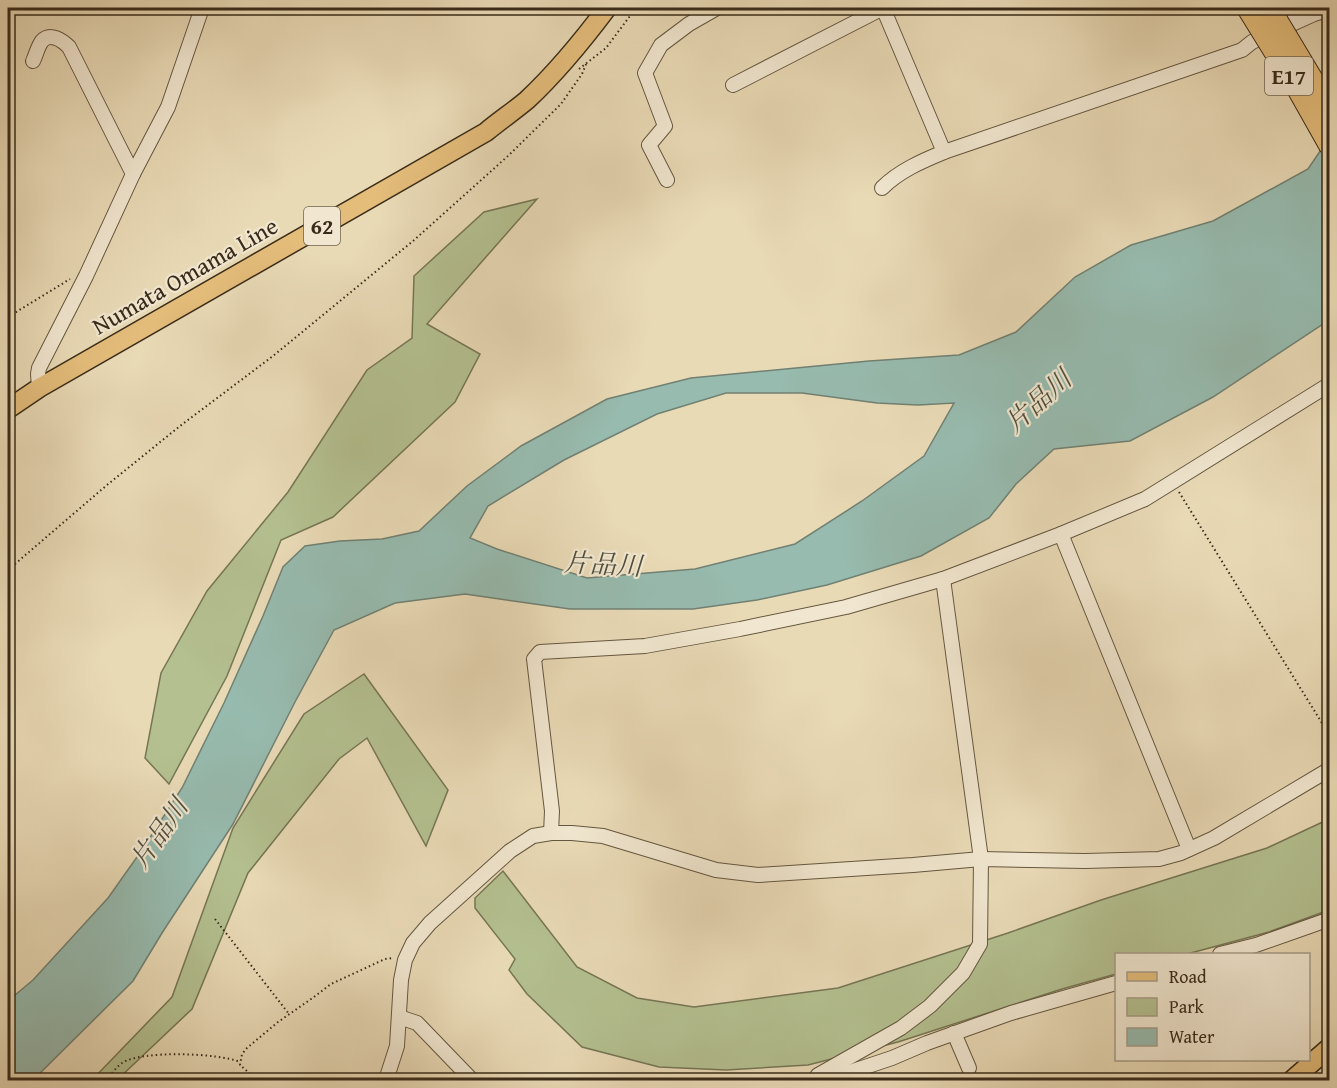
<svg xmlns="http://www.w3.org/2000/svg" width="1337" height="1088" viewBox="0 0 1337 1088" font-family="'Gentium Book Plus','Noto Serif JP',serif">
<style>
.green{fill:#b4c090;stroke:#767654;stroke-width:1.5}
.water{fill:#97bbaf;stroke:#718173;stroke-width:1.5;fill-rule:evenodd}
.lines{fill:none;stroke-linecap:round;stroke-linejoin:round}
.minor-casing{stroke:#655740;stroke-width:16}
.major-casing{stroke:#392b19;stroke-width:21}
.path{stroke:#392b19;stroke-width:2;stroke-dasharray:1.5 3;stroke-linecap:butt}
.minor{stroke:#f1e7d0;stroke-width:14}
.major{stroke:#e4bd7b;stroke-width:18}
.highway-bridge-casing{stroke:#392b19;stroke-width:22;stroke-linecap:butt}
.highway-bridge{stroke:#e4bd7b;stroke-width:20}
.labels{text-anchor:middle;stroke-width:4.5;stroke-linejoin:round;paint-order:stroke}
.shield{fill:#f1e7d0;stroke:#706350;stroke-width:1.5}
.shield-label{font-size:22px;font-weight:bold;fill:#392b19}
.street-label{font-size:24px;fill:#392b19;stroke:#f1e7d0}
.water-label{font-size:26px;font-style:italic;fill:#504f3e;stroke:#f1e7d0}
</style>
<rect width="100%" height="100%" fill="#e9dab6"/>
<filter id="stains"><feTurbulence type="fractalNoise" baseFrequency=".00333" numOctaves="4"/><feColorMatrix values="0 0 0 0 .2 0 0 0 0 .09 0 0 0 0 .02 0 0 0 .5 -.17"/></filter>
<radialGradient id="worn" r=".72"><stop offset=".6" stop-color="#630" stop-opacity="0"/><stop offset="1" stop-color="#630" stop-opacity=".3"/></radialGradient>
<g class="green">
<path d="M537,199l-110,125 53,30 -25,48 -122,115 -52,23 -54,136 -58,108 -24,-26 16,-85 46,-82 81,-99 79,-122 45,-32 2,-62 70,-64z"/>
<path d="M364,674l84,116 -22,56 -59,-108 -28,21 -91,114 -56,136 -75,71h-25l80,-83 61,-169 71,-114z"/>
<path d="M1329,819v91l-60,22 -82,22h-71v20l-54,15 -164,53 -90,23 -82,5 -67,-3 -77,-20 -55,-53 -18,-24 6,-11 -40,-51v-10l28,-27 74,96 60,31 57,9 144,-19 170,-55 93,-33 166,-52z"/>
</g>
<path class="water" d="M1329,138v182l-116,77 -83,44 -76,8 -38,35 -27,34 -68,38 -94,29 -70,15 -64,9h-123l-105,-15 -70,9 -61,27 -39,72 -62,122 -71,109 -29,48 -100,99h-25v-79l25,-21 75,-82 34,-48 40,-62 42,-85 39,-87 20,-49 22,-21 35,-5 42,-2 37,-8 48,-45 54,-40 86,-47 84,-21 178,-17 90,-6 57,-23 59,-55 56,-32 82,-24 95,-52zM726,393h76l75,10 41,2 36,-2 -30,53 -62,45 -67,43 -100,25 -108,9 -90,-29 -27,-11 18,-32 76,-46 93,-46z"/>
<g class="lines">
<g class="minor-casing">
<g id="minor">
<path d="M1290,8l2,16"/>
<path d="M33,61c3,-6 5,-15 9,-20 8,-9 20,-1 27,6l64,127"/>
<path d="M733,85l150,-77 61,144"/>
<path d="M667,180l-18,-35 16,-19 -20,-53 16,-28 28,-21 28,-16"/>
<path d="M882,188c17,-17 40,-27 62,-36l298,-102 10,-8 62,-28 16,-5"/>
<path d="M39,388l-1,-14 1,-6 47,-92 47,-102 35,-67 34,-99"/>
<path d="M1061,534l128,315"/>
<path d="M551,833l1,-22 -18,-152 6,-7 105,-6 95,-17 106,-22 97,-28 118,-45 84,-35 185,-115"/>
<path d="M1220,954l36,-9 74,-26"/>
<path d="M399,1017l18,6 55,57"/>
<path d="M954,1033l15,35"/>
<path d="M386,1080l11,-34 4,-66 4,-20 8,-17 17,-20 80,-72 23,-15 18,-3h21l31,3 113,34 42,5 155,-10 68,-6 104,2 74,-2 22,-6 33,-15 116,-69"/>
<path d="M814,1080l4,-5 83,-47 29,-22 33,-33 17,-29 1,-85 -38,-280"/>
<path d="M826,1080l66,-22 35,-15 84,-30 105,-30"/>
</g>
</g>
<g class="major-casing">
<g id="major">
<path d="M8,409l31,-21 447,-256c13,-11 28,-21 41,-32 30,-28 56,-60 80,-92"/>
<path d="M1292,1080l38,-33"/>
</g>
</g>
<g class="path">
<path d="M579,69l27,-21 30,-40"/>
<path d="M8,317l62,-38"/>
<path d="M1179,492l151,244"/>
<path d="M8,570l99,-85 73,-59 93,-70 140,-115 96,-86 52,-51 21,-30 5,-12"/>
<path d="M215,919l74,95"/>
<path d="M106,1080c5,-5 10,-13 16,-17 19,-13 97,-10 118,-1"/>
<path d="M257,1080l-17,-15 2,-11 5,-6 31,-26 36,-25 17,-13 54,-25 9,-1"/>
</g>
<use href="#minor" class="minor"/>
<use href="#major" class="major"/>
<g class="highway-bridge-casing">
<g id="highway-bridge">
<path d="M1247,8l52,84 31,55"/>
<path d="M1270,8l60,100"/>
</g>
</g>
<use href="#highway-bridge" class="highway-bridge"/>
</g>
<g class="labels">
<g class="shield">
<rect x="1265" y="57" width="48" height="38" rx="4.5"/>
<rect x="304" y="207" width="36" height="38" rx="4.5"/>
</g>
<g class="shield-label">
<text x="1289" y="84">E17</text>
<text x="322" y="234">62</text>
</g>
<g class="street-label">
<text transform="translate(185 276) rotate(-30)" y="8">Numata Omama Line</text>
</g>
<g class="water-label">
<text transform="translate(1038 401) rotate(-42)" y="9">片品川</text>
<text transform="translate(603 564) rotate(3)" y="9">片品川</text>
<text transform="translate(159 833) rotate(-55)" y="9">片品川</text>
</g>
</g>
<rect width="1337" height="1088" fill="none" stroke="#e9dab6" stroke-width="30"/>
<rect x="9" y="9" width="1319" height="1070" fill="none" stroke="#392b19" stroke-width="3"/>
<rect x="15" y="15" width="1307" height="1058" fill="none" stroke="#392b19" stroke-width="1.5"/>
<rect x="1115" y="953" width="195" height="108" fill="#f1e7d0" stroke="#a79c87" stroke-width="1.5"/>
<rect x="1127" y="972" width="30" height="9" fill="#e4bd7b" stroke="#a79c87" stroke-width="1.5"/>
<text x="1169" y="983" font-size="18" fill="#392b19">Road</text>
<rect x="1127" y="998" width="30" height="18" fill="#b4c090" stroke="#a79c87" stroke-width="1.5"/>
<text x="1169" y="1013" font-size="18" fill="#392b19">Park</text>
<rect x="1127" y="1028" width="30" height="18" fill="#97bbaf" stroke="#a79c87" stroke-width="1.5"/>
<text x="1169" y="1043" font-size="18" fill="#392b19">Water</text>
<rect width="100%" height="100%" filter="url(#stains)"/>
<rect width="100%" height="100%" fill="url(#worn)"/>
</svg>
